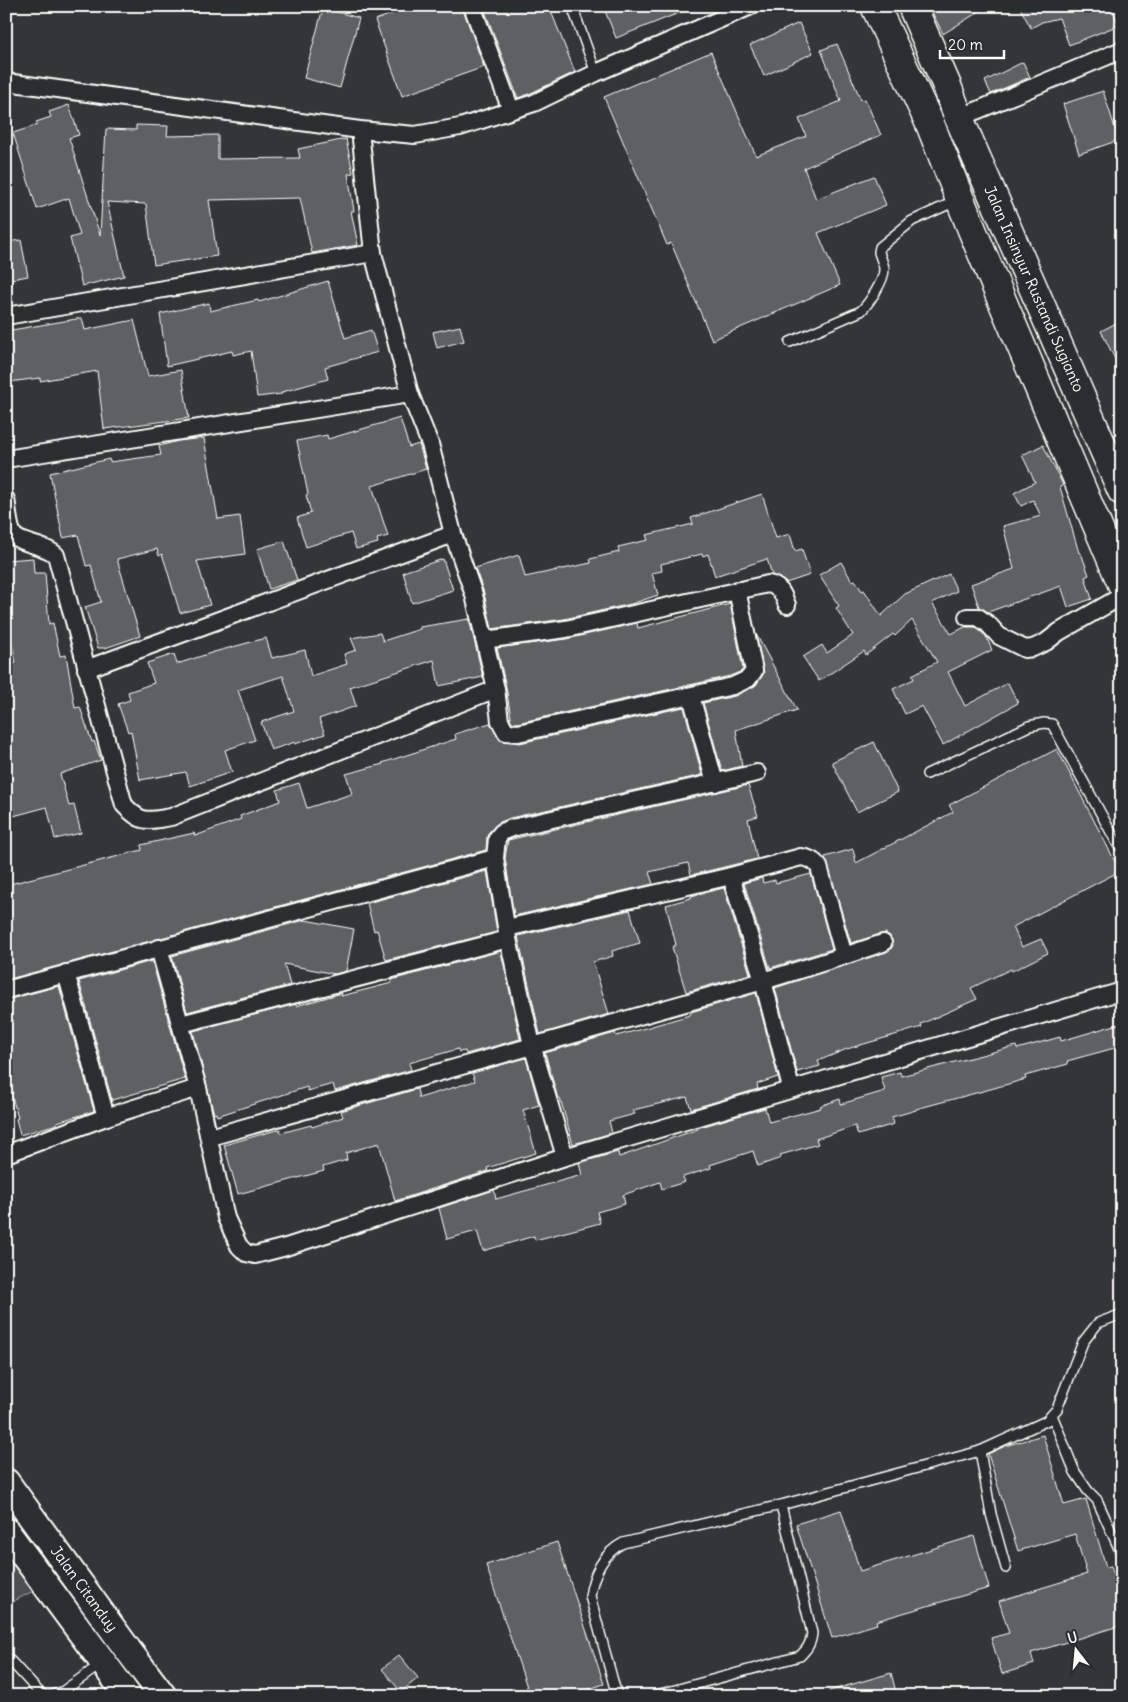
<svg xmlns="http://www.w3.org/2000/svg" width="1128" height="1702" viewBox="0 0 1128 1702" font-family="Delius,sans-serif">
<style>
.green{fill:#4c4f50;stroke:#a6a7a8}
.building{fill:#5f6162;stroke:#fff}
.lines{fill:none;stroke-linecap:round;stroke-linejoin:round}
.service-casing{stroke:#fff;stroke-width:12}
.minor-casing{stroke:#fff;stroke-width:20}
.primary-casing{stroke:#fff;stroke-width:30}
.trunk-casing{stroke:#fff;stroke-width:31}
.service{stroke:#2a2d2e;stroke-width:9}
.minor{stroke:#2a2d2e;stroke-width:16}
.primary{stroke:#2a2d2e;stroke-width:26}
.trunk{stroke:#2a2d2e;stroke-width:28}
.labels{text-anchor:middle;stroke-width:5;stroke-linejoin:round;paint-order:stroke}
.street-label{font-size:15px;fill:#fff;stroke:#2a2d2e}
</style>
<rect width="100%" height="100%" fill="#333536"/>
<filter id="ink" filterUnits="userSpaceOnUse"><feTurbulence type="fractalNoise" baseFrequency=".02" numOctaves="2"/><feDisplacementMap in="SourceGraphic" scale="10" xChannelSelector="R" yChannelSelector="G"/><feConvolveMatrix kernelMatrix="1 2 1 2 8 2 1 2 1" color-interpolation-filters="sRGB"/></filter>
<g filter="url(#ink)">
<path class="green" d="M6,1542l35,45 -35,18z"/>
<g class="building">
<path d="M414,6h48l22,61 -82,29 -27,-76z"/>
<path d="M483,6h66l26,66 -44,21 -13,5z"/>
<path d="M603,6h91v1l-78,31z"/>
<path d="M929,6h59l-45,28z"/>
<path d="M1019,6h92l8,19 -50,20 -10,-27 -17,4 -11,6z"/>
<path d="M323,8l36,10 -19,70 -36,-10z"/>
<path d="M799,23l14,30 -49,23 -14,-31z"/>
<path d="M837,44l24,56 4,-1 16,36 -77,33 12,31 58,-23 12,29 -68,28 22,52 -128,55 -41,-97 -4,2 -63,-148 107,-45 45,104 50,-20 -7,-17 42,-18 -20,-51z"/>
<path d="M1023,62l7,15 -39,17 -6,-13z"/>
<path d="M1103,91l16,49 -40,14 -16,-50z"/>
<path d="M69,105l10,30 -10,3 31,97 6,-106 30,1v-5l32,1 -1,10 51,-1v24l82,-1 -2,-9 48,-10 7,34 -5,1 6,37h-3l7,34 -46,8 -12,-55 -91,2 8,56 -63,9 -8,-61 -39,-2 17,74 -42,10 -12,-48 10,-3 -11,-37 -32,11 -24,-76 25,-8 -2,-3 15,-5 -2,-5z"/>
<path d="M21,240l7,36 -22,4v-38z"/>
<path d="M328,281l17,57 26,-8 7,22 -53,15 3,12 -46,13v2l-25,3 -6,-46 -18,4 -1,-4 -65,15 -7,-52 49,-11 1,8 48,-11 1,2z"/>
<path d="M82,318l3,12 49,-10 14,56 33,-6 8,48 -85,11 -7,-58 -57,10v-3l-31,4 -3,-21v-30z"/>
<path d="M1122,320v53l-21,-42z"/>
<path d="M460,326l4,15 -27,7 -4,-16z"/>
<path d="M400,418l9,29 10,-3 7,25 -54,17 16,50 -11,3 1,4 -22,6 -5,-16 -45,14 -9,-29 14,-5 -5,-18 2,-1 -11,-53 30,-6 1,4z"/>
<path d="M204,438l14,81 22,-3 5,38 -48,7 13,44 -30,8 -14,-47 -4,-12 -3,2 -2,-7 -40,10 23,77 -35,12h-7l-13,-41 16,-5 -10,-37 -5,1 -8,-31 -15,3 -13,-65 59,-14 1,3 51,-7 -2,-9 19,-5z"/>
<path d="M1043,445l20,40 -3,2 19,66h2l8,22 -4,2 7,22 -24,8 -7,-21 -73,26 -9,-5 -8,-23 43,-15 -11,-43 38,-10 -8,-16 -12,6 -7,-13 21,-11 -13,-27z"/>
<path d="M762,494l14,44 14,-4 5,17 7,-2 8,26 -24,8 -6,-5 -8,-3 -5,-16 -52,17 -7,-22 -5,2 -1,-2 -41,10 1,7 -10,2 6,22 -27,9 -67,15 -72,10 -8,-36 -9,-25 44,-13 6,22 66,-14 -1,-4 29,-7 -1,-5 30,-7 -2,-5 47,-11 -2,-6z"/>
<path d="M284,541l13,39 -28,9 -12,-40z"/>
<path d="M33,558l1,15h11l4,51 4,-1 7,33 6,-1 9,53 5,-1 12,35 2,-1 7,19 -41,14 9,32 5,-1 7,28 -26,6 -8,-32 -41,11v-132h5l-3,-22 8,-1 -8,-39h-2v-64z"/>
<path d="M443,559l10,31 -41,13 -9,-31z"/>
<path d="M841,562l11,19 3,-1 7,11 2,-1 17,26 24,-22 44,-20 8,17 -25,12 19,31 14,-7h10l11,9 6,14 -44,22 17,34 43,-23 10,20 -75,42 -21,-39 -17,8 -12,-25 21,-10 -2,-4 25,-13 -25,-42 -17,16 -2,-2 -27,21 -2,-4 -45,30 -16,-24 19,-12 5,8 26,-18 -17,-27 3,-2 -20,-31z"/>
<path d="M730,604l13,65 -1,2 -12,5 -213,47 -5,-1 -2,-4 1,-1 -5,-30 -9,-39 70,-9 70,-16 1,5z"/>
<path d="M469,619l14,58 -44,9 -5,-26 -84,27 6,19 -37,13 6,15 -30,10v-2l-24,8 -10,-28 33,-11 -11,-35 -45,14 17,50 -30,10 7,22 -42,14 -4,-14 -46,8 -9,-49 -3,1 -10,-28 12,-4 -2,-8 26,-9 -7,-20 27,-9 3,10 37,-12 52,-14 6,20 33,-8 6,26 36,-12 -3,-10 12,-4 -5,-12 29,-5 3,8 37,-12v-2z"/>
<path d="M756,634l41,76 -61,20 6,36 -20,5 -19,-68 32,-7 21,-11 8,-12z"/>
<path d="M684,707l18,68 -192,43 -12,5 -9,9 -2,5 -1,13 -480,130v-95l136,-35 -1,-5 53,-12 1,3 46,-17 -1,-3 40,-15 -3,-11 22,-7 8,25 45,-14 -6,-20 37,-10 -1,-1 74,-24 -1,-5 35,-11 10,17 20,3z"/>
<path d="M874,742l24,50 -41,20 -25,-50z"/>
<path d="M1057,749l63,122 -107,56 9,20 19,-8 7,14 -36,18 -1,-2 -40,19 6,11 -56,25 1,3 -75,22 -29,12 2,5 -23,6 -22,-84 111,-36 5,-3 2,-4 -3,-9 -5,-3 -34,10 -26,-86 28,-8 3,14 97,-51 -4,-7z"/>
<path d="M748,785l10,31 -10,3 9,40 -66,16 -3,-12 -39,9 4,12 -139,32 -9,-58 3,-18z"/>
<path d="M487,871l10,61 -111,28 -9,-30 -3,1 -7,-28z"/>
<path d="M811,874l21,75 -62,19 -26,-85 18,-5 1,5 12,-3 1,3z"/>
<path d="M724,888l26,86 -64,18 -14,-45 4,-2 -10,-40 25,-7v-2z"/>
<path d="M630,910l10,33 -28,8 1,5 -20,6 16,52 -69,20 -22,-98z"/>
<path d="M305,920l49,9 -8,42 -11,3 -51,-10 6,21 -103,27 -15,-56z"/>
<path d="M501,951l19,88 -54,15 -1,-3 -6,1 -1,-3 -49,14 2,7 -76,21 -2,-7 -25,7 -1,-4 -90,29 -1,-3 -2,1 -21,-83 103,-27v2l46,-13 -1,3 51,-13 -1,-3z"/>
<path d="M152,961l33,118 -73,21 -33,-119z"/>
<path d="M59,986l35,125 -37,11v2l-37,11 -4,-16 2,-1 -7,-25h2l-7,-23v-70z"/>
<path d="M756,993l22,84 -21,7 1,5 -67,20 -4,-12 -54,13 2,4 -26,7 3,12 -39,11 -13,-46 -2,1 -13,-46 70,-20 1,3 26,-7 48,-14 1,-3z"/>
<path d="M1122,1023v23l-55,15 1,3 -43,12 1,3 -39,11 -71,19v1l-24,7 2,7 -36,11 -3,-9 -39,13 2,5 -38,11 1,3 -23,8 -5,-15 -43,14 1,3 -28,9 2,5 -23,7 -2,-7 -37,13 2,9 -28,8 3,11 -65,17 -1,-4 -51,15 -6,-20 -30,8 -8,-31 55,-18 2,9 86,-24 -3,-12 39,-11 1,5 79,-28 -1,-1 68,-20 4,14 52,-14 -1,-2 20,-7 1,5 44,-13 -4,-14 19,-5 1,4 115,-30 1,3 43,-12 1,4z"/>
<path d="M526,1058l13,47 -16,5 13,43 -49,15 1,3 -93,30 -16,-58 -33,10 1,7 -24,7 1,4 -86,23 -14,-49 56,-16 1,4 30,-8 1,2 31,-10 -2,-6 76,-22 2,9 56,-17 -3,-8z"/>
<path d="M1043,1435l21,70 22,-6 20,68 5,-1 11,33v26l-91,28 3,11 -32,10 -11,-36 18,-5 -10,-32 88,-27 -12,-40 -57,17 -30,-97 17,-8z"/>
<path d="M841,1510l19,61 114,-35 15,52 -113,33 1,3 -45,14 -36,-114z"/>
<path d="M557,1542l47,142 -36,12h-38l-44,-131z"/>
<path d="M399,1655l19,23 -17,14 -19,-23z"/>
<path d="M891,1673l6,23h-67l-1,-5z"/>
</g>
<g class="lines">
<g class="service-casing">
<g id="service">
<path d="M572,6l24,67"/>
<path d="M790,342l71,-31c8,-8 24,-31 23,-43 -1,-6 -4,-11 -5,-16l1,-5 32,-26 46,-21"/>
<path d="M927,774l102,-48 15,-3 8,1 66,121h4"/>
<path d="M1052,1415l23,57 13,19 9,9 25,55"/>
<path d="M980,1451l11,63 15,54"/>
<path d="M6,1656l34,37 5,3h5"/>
<path d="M50,1696l12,-4 39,-28"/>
<path d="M617,1696l-27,-100c3,-21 13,-43 33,-53l158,-38 199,-54 66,-30 11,-12 26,-67 15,-19 24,-9"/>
<path d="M653,1696l147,-40c7,-7 11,-12 12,-23l-31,-128"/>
</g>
</g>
<g class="minor-casing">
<g id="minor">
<path d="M472,6l39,104"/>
<path d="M6,82l354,48 55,5 45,-8 74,-24 62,-30 155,-67"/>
<path d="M959,118l163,-68"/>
<path d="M360,130l13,123 37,141 20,50 23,90 21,61 22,94 4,32 6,11 12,1 215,-47 15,-7 6,-8 -17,-81"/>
<path d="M6,316l367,-63"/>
<path d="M6,459l404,-65"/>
<path d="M6,499c2,10 2,26 7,35 6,10 33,11 43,21l68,250c18,19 22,16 47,12l325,-128"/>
<path d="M967,617h11l10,7 11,12 26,13 8,-1 13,-6 13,-10 63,-36"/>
<path d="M484,640l82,-11 202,-45c12,2 15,10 19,21"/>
<path d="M86,669l367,-135"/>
<path d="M691,696l24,87"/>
<path d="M731,876l32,105 28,107"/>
<path d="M507,928l224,-52 70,-19c8,1 13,3 18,10l25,89"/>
<path d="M159,948l39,140"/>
<path d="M66,973l40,144"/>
<path d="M6,990l489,-132"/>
<path d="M181,1024l327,-85"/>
<path d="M210,1137l553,-156 81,-25 39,-13"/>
<path d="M6,1154l100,-37 92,-29 28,130 13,28 7,7 9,2 31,-8 279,-90 557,-166"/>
<path d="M565,1157l-33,-112 -24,-106 -13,-81 2,-20 5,-6 10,-4 245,-55"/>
</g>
</g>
<g class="primary-casing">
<g id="primary">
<path d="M6,1482l122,168 35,46"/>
<path d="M6,1531l122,165"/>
</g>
</g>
<g class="trunk-casing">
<g id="trunk">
<path d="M875,6l55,118 43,108 149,352"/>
<path d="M912,6l35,80 12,32 163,373"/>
</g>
</g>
<use href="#service" class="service"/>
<use href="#minor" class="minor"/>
<use href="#primary" class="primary"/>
<use href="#trunk" class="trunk"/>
</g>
</g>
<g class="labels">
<g class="street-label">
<text transform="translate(1034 289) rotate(66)" y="5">Jalan Insinyur Rustandi Sugianto</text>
<text transform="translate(84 1589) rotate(54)" y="5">Jalan Citanduy</text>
</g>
</g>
<rect width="1128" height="1702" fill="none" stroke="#2a2d2e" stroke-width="25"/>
<rect x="12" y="12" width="1103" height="1677" fill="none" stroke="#fff" stroke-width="2" filter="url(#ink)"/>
<g transform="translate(1076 1650) rotate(344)" stroke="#2a2d2e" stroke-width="4" paint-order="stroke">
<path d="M0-4L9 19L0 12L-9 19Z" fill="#ffffff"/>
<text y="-8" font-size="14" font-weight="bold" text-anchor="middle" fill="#ffffff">U</text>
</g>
<path d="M940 50v8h64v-8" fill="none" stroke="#ffffff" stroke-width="2.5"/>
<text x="948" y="50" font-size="15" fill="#ffffff" stroke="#2a2d2e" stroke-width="4" paint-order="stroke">20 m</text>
</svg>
